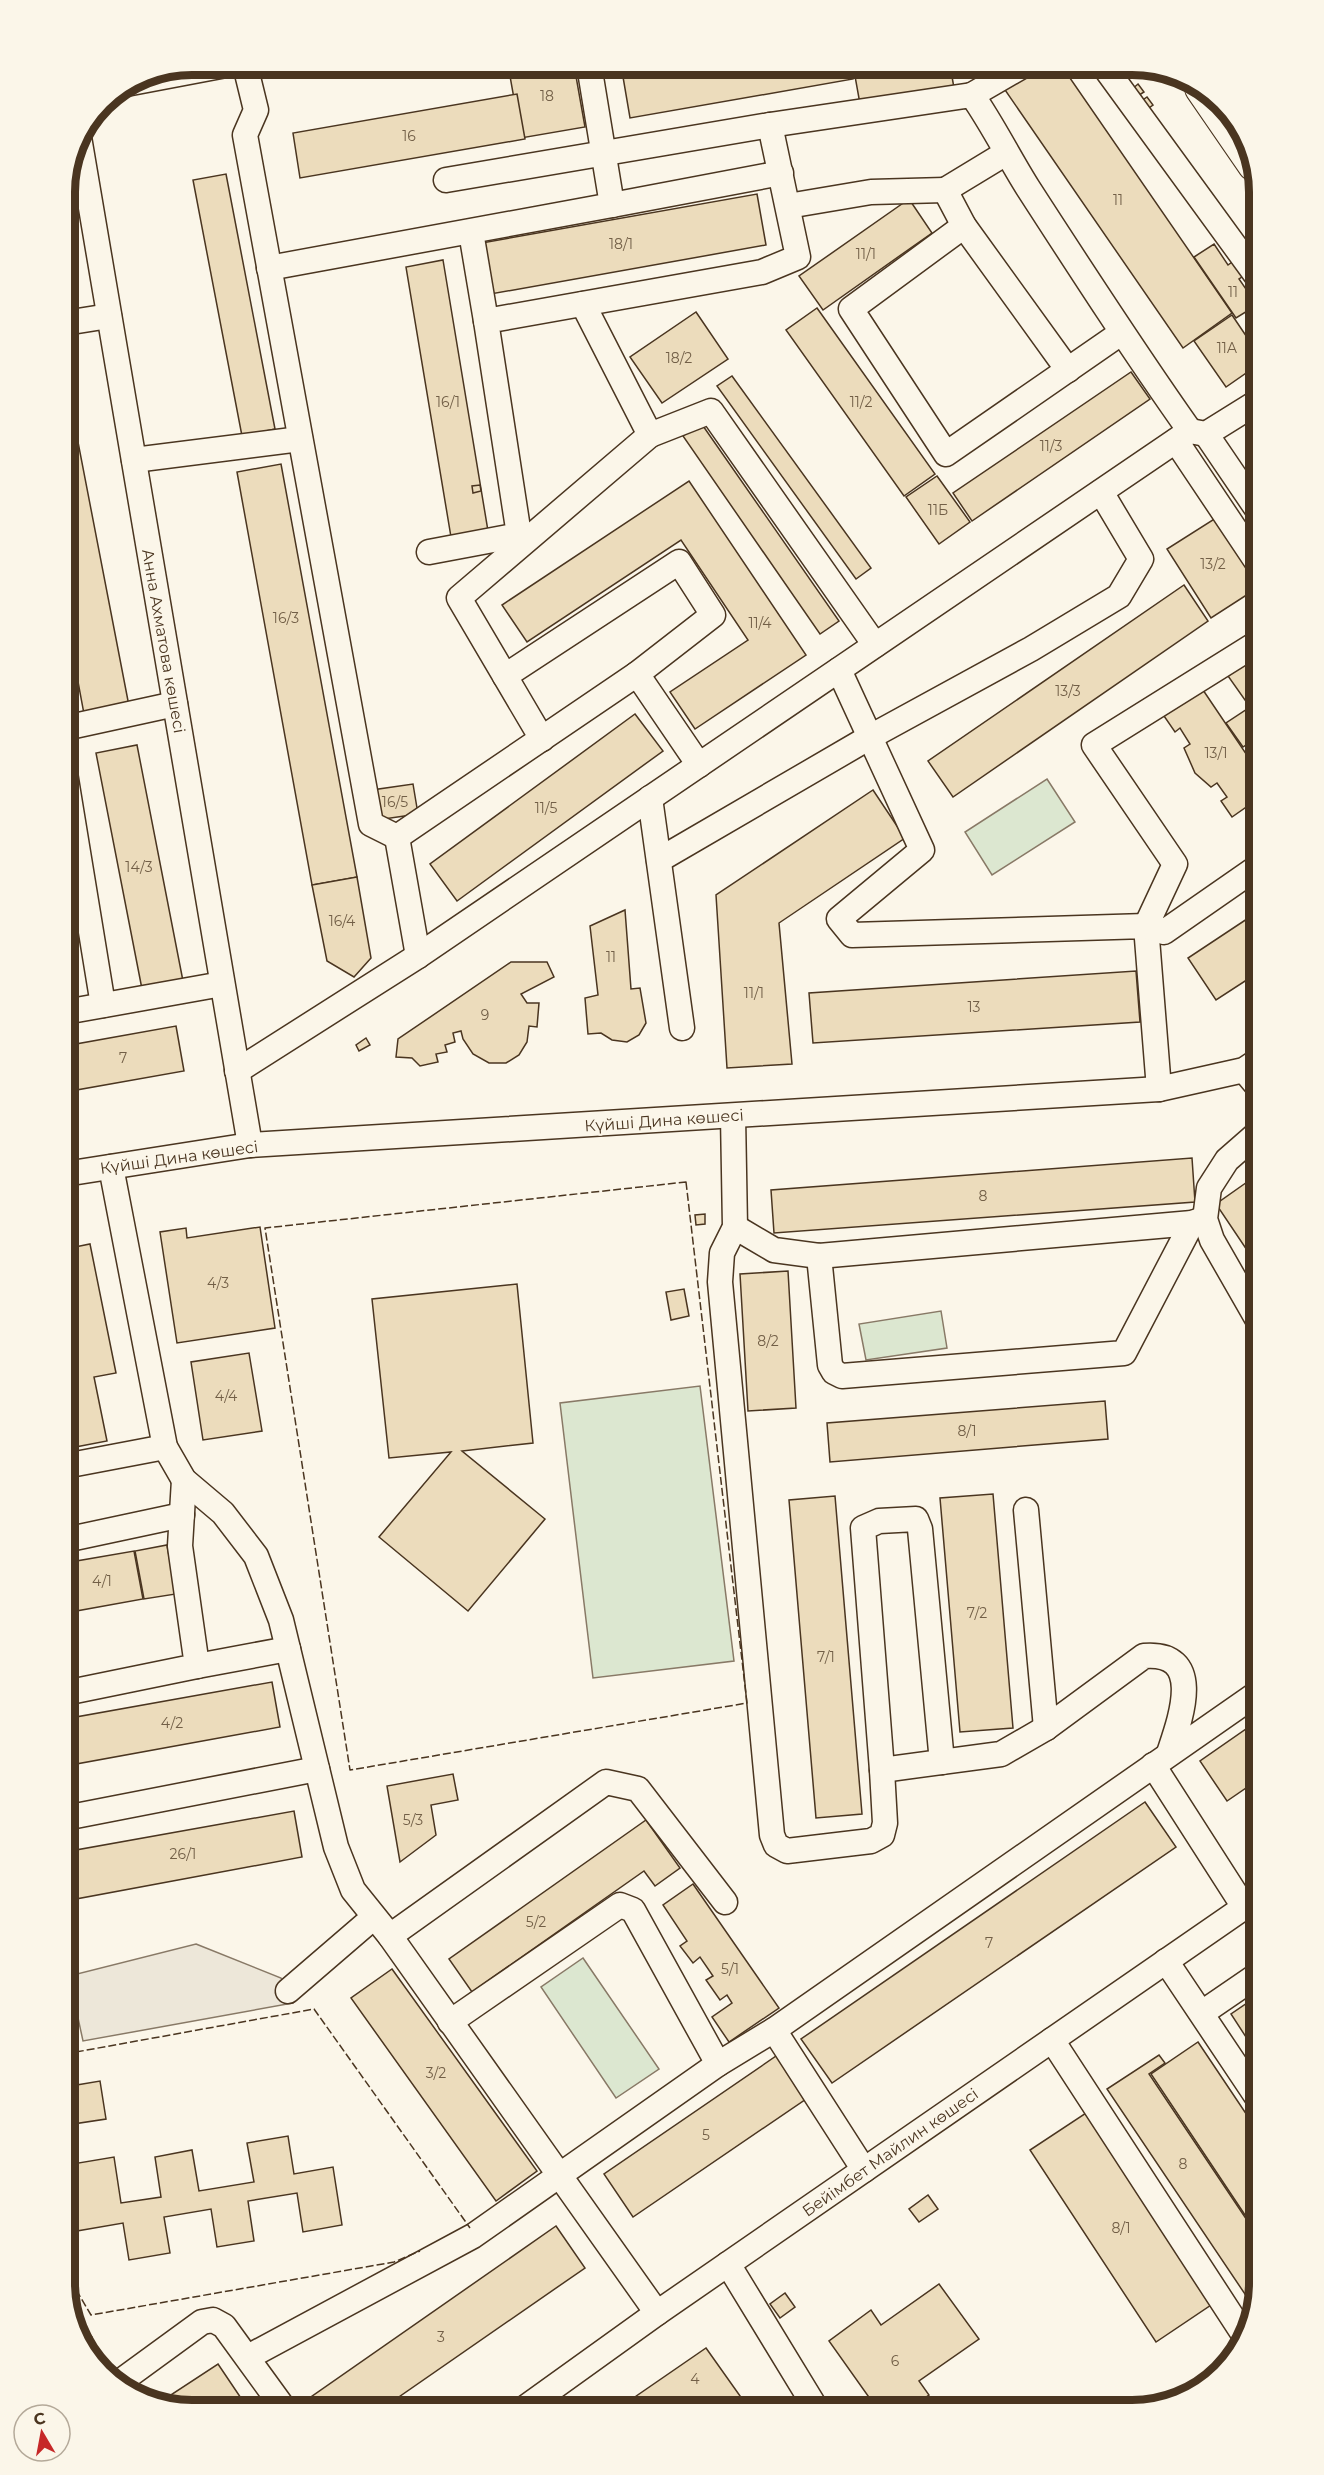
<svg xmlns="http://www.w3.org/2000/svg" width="1324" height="2475" viewBox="0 0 1324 2475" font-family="Montserrat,sans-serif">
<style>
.grass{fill:#dce7d0;stroke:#887966;stroke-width:1.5}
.parking{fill:#ede7d9;stroke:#887966;stroke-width:1.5}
.building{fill:#ecdcbc;stroke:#4a3520;stroke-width:1.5}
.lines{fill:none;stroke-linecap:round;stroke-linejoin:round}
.minor-casing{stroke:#4a3520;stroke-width:27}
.major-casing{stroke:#4a3520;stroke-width:34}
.minor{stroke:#fbf6e9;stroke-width:24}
.major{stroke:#fbf6e9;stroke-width:32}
.fence{stroke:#4a3520;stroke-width:1.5;stroke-dasharray:8 3;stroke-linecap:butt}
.labels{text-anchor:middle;stroke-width:4.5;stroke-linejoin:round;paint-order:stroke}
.number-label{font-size:14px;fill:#725f47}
.street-label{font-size:16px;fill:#4a3520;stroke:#fbf6e9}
.rim{fill:none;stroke:#4a3520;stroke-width:8}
</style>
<rect width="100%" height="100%" fill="#fbf6e9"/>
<g class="grass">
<path d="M1047,779l28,43 -83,53 -27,-43z"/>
<path d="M65,934l10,50 -10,3z"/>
<path d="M941,1311l6,37 -81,12 -7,-36z"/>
<path d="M700,1386l34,275 -141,17 -33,-275z"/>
<path d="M583,1958l76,111 -43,29 -75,-111z"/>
</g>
<path class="parking" d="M196,1944l85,34 12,25 -210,38 -14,-65z"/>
<g class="building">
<path d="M508,65h66l11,62 -64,11z"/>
<path d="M657,65h194l2,14 -223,39 -8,-47z"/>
<path d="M853,65h97l4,23 -94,16z"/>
<path d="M1036,65h25l171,248 -49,35 -180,-261z"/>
<path d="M1138,84l6,8 -8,5 -5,-7z"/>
<path d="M517,94l8,45 -225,39 -7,-45z"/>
<path d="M1147,97l6,8 -7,5 -6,-8z"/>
<path d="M226,174l49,255 -33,7 -49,-256z"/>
<path d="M757,194l9,51 -281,50 -9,-51z"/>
<path d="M909,199l23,34 -109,77 -24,-34z"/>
<path d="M1214,244l14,21 7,-5 10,15 -6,4 18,26 -21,13 -42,-61z"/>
<path d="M443,260l46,277 -37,6 -46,-276z"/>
<path d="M817,308l118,166 -31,22 -118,-166z"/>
<path d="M696,312l32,47 -66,44 -32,-46z"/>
<path d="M1232,315l27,40v9l-33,23 -32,-46z"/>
<path d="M1131,372l19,27 -178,122 -19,-28z"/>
<path d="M732,376l139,192 -15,11 -139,-193z"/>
<path d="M65,385h2l62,321 -45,8 -19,-102z"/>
<path d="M701,423l138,198 -19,13 -137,-198z"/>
<path d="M281,464l76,413 -45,8 -75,-413z"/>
<path d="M937,476l33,46 -31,22 -33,-47z"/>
<path d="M689,481l117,174 -111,74 -25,-37 78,-52 -67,-100 -154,102 -25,-37z"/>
<path d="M480,485l1,6 -8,2 -1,-7z"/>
<path d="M1219,516l40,63v8l-48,31 -44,-69z"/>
<path d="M1184,585l24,36 -255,176 -25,-36z"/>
<path d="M1259,654v82l-16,11 -17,-24 24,-16 -22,-31z"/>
<path d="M1203,690l56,83v25l-27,19 -11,-16 6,-4 -10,-14 -6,4 -16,-14 -11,-25 6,-4 -10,-16 -5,4 -11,-16z"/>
<path d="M635,714l28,37 -206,150 -27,-37z"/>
<path d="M137,745l46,236 -41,8 -46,-236z"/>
<path d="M413,784l5,30 -41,6 -5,-30z"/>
<path d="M873,790l32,48 -126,85 13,141 -65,4 -11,-173z"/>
<path d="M357,877l14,81 -17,19 -27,-16 -15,-76z"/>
<path d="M625,910l6,79 9,-1 6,35 -7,12 -12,7 -15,-2 -11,-7 -13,1 -3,-36 13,-3 -8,-69z"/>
<path d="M1259,911v61l-43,28 -28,-42z"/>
<path d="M511,962h36l7,15 -33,17 6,9h12l-2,24 -8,-1 -2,16 -8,13 -13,8h-17l-16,-9 -10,-15 -2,-8 -8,2 2,9 -10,3 2,7 -11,2 2,8 -18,4 -8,-8 -16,-1 2,-18z"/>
<path d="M1136,971l4,51 -327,21 -4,-50z"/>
<path d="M176,1026l8,45 -119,21v-46z"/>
<path d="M366,1038l4,7 -11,6 -3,-6z"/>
<path d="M1192,1158l3,44 -421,31 -3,-43z"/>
<path d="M1250,1180l9,15v73l-43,-64z"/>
<path d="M705,1214v10l-9,1 -1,-10z"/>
<path d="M260,1227l15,101 -98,15 -17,-111 26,-4 1,10z"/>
<path d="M90,1244l26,129 -22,4 13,64 -42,8v-200z"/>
<path d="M788,1271l8,137 -48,3 -8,-137z"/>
<path d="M517,1284l16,159 -71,8 83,68 -77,92 -89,-74 72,-85 -62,6 -17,-159z"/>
<path d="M684,1289l5,27 -18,4 -5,-28z"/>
<path d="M249,1353l13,78 -59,9 -12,-78z"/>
<path d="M1105,1401l3,38 -278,23 -3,-39z"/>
<path d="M993,1494l20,234 -53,4 -20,-234z"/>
<path d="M835,1496l27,318 -46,4 -27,-318z"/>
<path d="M167,1545l9,49 -32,5 -9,-48z"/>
<path d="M134,1551l9,48 -78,14v-50z"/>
<path d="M272,1682l8,45 -215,39v-47z"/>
<path d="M1259,1720v59l-32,22 -27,-40z"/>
<path d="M453,1774l5,26 -27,5 5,30 -36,27 -13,-76z"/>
<path d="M1145,1802l31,45 -344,236 -31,-44z"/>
<path d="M294,1811l8,46 -237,44v-49z"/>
<path d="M646,1820l34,48 -25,18 -11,-15 -172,121 -23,-33z"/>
<path d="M693,1884l86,124 -50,34 -17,-25 20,-14 -5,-8 -7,5 -14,-20 7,-4 -13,-19 -7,6 -13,-17 7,-5 -24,-36z"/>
<path d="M392,1969l145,202 -41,30 -145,-203z"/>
<path d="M1259,1995v62l-28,-43z"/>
<path d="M1198,2042l61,91v103l-108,-162z"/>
<path d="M779,2054l30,43 -176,120 -29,-43z"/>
<path d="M1159,2055l6,8 -16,11 110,164v45l-6,23 -146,-217z"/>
<path d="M100,2081l6,38 -39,6 6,39 41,-7 7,46 40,-6 -6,-40 37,-7 7,41 55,-9 -7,-39 41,-7 6,38 39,-7 9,58 -39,7 -6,-39 -49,8 6,40 -37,6 -6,-38 -47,8 6,36 -41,7 -6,-37 -58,10v-146z"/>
<path d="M1086,2113l125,192 -55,37 -126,-192z"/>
<path d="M928,2195l10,14 -19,13 -10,-13z"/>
<path d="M556,2226l29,42 -205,142h-79l-3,-4z"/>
<path d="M939,2284l40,55 -60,42 10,14 -22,15h-29l-49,-69 42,-31 10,15z"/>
<path d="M785,2293l10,14 -15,11 -10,-14z"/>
<path d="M69,2303l23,34 -8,6 -10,-11z"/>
<path d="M706,2348l44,62h-134z"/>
<path d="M218,2364l31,46h-65l-24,-8z"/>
<path d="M149,2389l8,12 -17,-6z"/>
<path d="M919,2403l5,7h-15z"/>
</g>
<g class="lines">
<g class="minor-casing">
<g id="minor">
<path d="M245,65l11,45 -11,25 126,689 26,13 240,-163 76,-59 -34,-53 -174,114"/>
<path d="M1103,65l156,214"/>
<path d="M131,83l95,-18"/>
<path d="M972,95l52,-30"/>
<path d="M79,137l171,1008"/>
<path d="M1006,153l-61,37 19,36 104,144"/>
<path d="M446,180l324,-55 202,-30c21,30 37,63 56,93 53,82 106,164 162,243"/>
<path d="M612,205l169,-32"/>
<path d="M788,206l83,-14 74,-2"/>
<path d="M964,226l-113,83 95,145 175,-121"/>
<path d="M471,232l15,89"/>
<path d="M269,268l343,-63 -23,-140"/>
<path d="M583,304l67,131 61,-24 164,234"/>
<path d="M65,323l44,-7"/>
<path d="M1206,434l53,78"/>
<path d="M1176,441l83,124"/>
<path d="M134,460l166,-21"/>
<path d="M429,552l90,-17 -33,-214 276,-49 36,-15 -28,-132"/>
<path d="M839,670l83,180 -83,69 13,16 294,-9 13,163"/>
<path d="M637,674l62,91"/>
<path d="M65,728l110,-24"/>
<path d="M542,739l-83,-141 191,-163"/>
<path d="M65,773l38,232"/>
<path d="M650,798l32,230"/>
<path d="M397,837l21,119"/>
<path d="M659,860l211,-123 161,-88 88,-53 22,-37 -40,-67"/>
<path d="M1259,866l-95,66 -18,-6 29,-62 -81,-119 165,-103"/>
<path d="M65,1012l157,-28"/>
<path d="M1244,1070l15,18"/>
<path d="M237,1071l181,-115 772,-525 16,3 53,-33"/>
<path d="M733,1116l2,111 -13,26 -2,29 52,553 4,10 11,6 84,-10 11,-6 3,-12 -3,-53 -19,-242 16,-7 37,-2 4,10 22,233"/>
<path d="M111,1167l54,280 19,33 39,33 33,43 25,64 55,227 17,43 37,46 267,377"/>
<path d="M65,1174l185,-29 909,-56 85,-19 15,-10"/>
<path d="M735,1227l39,23 45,6 373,-33 12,-4"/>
<path d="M819,1256l11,109 4,7 8,4 282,-23 68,-130"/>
<path d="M1259,1322l-47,-82 -7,-21 4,-31 18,-28 32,-28"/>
<path d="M65,1466l100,-19"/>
<path d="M1026,1510l20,218"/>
<path d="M65,1540l117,-25"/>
<path d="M197,1666l91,-17"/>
<path d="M65,1693l132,-27 -17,-120 4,-66"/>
<path d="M1153,1765l91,142"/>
<path d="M882,1770l119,-16 45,-26 98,-72c62,-5 36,64 25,97"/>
<path d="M65,1818l252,-49"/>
<path d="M390,1936l216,-154 32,7 87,113"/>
<path d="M1166,1961l93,139"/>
<path d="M288,1991l86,-74"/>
<path d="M1202,2013l57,-39"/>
<path d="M450,2022l170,-117 13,5 85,154"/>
<path d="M774,2030l90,140"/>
<path d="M1052,2040l192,295"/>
<path d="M728,2264l89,146"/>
<path d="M248,2357l225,-121 245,-172 56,-34 485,-338"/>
<path d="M117,2384l85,-62 11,-2 11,6 61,84"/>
<path d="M522,2410l135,-97 602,-416"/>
</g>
</g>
<g class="major-casing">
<path id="major" d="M1201,88l53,77"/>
</g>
<use href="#minor" class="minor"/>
<use href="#major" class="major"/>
<g class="fence">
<path d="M686,1182l61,521 -397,67 -85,-542z"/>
<path d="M65,2054l249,-45 156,219"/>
<path d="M65,2271l26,44 303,-53 26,-11"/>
</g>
</g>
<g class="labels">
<g class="number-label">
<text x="547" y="101">18</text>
<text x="409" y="141">16</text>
<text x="1118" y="205">11</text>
<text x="621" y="249">18/1</text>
<text x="866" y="259">11/1</text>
<text x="1233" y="297">11</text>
<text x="1227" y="353">11А</text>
<text x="679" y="363">18/2</text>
<text x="448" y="407">16/1</text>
<text x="861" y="407">11/2</text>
<text x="1051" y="451">11/3</text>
<text x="938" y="515">11Б</text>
<text x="1213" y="569">13/2</text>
<text x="286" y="623">16/3</text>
<text x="760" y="628">11/4</text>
<text x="1068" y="696">13/3</text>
<text x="1216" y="758">13/1</text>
<text x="395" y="807">16/5</text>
<text x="546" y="813">11/5</text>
<text x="139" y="872">14/3</text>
<text x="342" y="926">16/4</text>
<text x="611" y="962">11</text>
<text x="754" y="998">11/1</text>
<text x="974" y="1012">13</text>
<text x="485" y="1020">9</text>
<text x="123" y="1063">7</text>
<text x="983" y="1201">8</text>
<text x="218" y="1288">4/3</text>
<text x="768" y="1346">8/2</text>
<text x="226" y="1401">4/4</text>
<text x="967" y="1436">8/1</text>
<text x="102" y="1586">4/1</text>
<text x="977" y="1618">7/2</text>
<text x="826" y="1662">7/1</text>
<text x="172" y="1728">4/2</text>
<text x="413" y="1825">5/3</text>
<text x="183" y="1859">26/1</text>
<text x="536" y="1927">5/2</text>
<text x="989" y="1948">7</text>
<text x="730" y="1974">5/1</text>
<text x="436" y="2078">3/2</text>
<text x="706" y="2140">5</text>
<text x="1183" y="2169">8</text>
<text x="1121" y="2233">8/1</text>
<text x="441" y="2342">3</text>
<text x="895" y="2366">6</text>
<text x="695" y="2384">4</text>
</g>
<g class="street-label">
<text transform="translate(164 641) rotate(80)" y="6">Анна Ахматова көшесі</text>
<text transform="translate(664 1120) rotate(-4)" y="6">Күйші Дина көшесі</text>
<text transform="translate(179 1157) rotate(-8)" y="6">Күйші Дина көшесі</text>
<text transform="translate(890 2152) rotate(-35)" y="6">Бейімбет Майлин көшесі</text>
</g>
</g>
<path d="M0 0H1324V2475H0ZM192 75H1132A117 117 0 0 1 1249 192V2283A117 117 0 0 1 1132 2400H192A117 117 0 0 1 75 2283V192A117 117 0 0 1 192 75Z" fill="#fbf6e9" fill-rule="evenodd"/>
<path class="rim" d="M192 75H1132A117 117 0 0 1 1249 192V2283A117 117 0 0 1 1132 2400H192A117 117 0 0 1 75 2283V192A117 117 0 0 1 192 75Z"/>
<g transform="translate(42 2433) rotate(350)"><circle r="28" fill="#fbf6e9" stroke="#b4a999" stroke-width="1.5"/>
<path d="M0-4.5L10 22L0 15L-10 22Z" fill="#c62828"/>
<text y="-9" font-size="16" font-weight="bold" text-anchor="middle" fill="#4a3520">С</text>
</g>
</svg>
